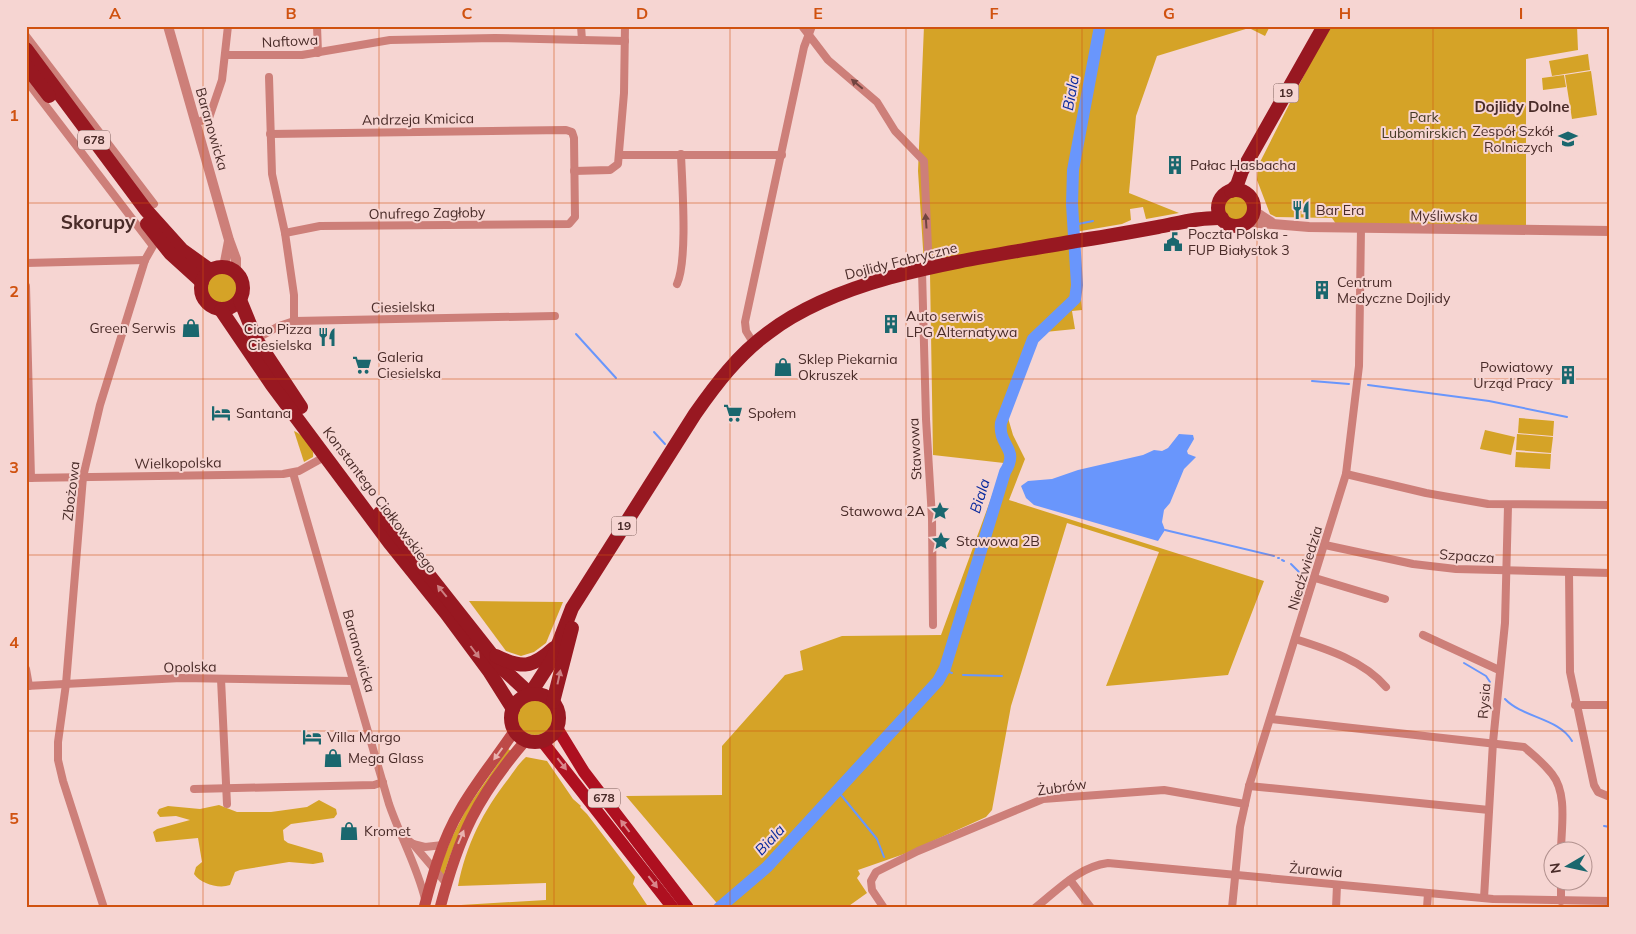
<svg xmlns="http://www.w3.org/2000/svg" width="1636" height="934" viewBox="0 0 1636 934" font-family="Mulish,sans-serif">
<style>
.green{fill:#d5a327}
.water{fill:#6996fc}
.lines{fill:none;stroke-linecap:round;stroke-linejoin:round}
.stream{stroke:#6996fc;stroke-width:2}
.river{stroke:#6996fc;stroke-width:12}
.minor{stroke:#cd7f79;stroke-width:8}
.tertiary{stroke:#cd7f79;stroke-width:10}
.secondary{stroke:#bd4a47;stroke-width:11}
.primary{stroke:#ae1020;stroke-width:12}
.trunk{stroke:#981821;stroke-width:14}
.oneway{fill:#714440}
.oneway2{fill:#cc8082}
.oneway3{fill:#e8b2af}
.oneway4{fill:#d9868b}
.grid{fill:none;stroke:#d05210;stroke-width:1;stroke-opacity:0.55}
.labels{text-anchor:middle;stroke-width:4;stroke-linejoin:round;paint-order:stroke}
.shield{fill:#f6d5d2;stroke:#7d5e5b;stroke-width:1}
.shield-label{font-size:12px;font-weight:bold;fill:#492b28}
.street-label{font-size:14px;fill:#492b28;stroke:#f6d5d2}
.park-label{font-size:14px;fill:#443924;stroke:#f6d5d2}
.poi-label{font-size:14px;fill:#492b28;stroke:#f6d5d2;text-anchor:start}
.water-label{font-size:15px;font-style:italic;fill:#08299d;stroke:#f6d5d2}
.neighbourhood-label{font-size:15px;font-weight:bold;fill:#492b28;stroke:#f6d5d2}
.district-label{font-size:19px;font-weight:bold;fill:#492b28;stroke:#f6d5d2}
.neatline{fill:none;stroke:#d05210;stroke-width:2}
.grid-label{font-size:16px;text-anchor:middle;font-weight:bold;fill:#d05210}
</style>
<rect width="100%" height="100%" fill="#f6d5d2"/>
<g class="green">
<path d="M924,26h346l-5,10 -16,-8 -92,28 -21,60 -7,77 50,20 -33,6 -3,-12 -13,2 1,11 -9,4 -47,8 7,78 -10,1 3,18 -30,3 -11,8 -28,71 7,24 12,24 -16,41 255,81 -36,94 -122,11 53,-134 -92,-29 -56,183 -19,104 -6,7 -82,37 -46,16 2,4 -3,4 10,15 -21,15h-125l-95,-112 96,-1v-49l63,-71 18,-5 -3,-19 42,-15 99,-1 63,-172 -71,-8 -3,-182 -6,-9 -6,-93z"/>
<path d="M1329,26h248l1,24 -52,9v167l-190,-2 -4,-6 -56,-1 -6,-3 -13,-34 1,-14z"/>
<path d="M1588,54l2,16 -38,6 -3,-15z"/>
<path d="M1591,71l6,44 -25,4 -7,-44z"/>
<path d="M1564,75l2,12 -23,3 -1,-12z"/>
<circle cx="1236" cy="208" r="12"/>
<circle cx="222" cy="287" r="16"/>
<path d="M1519,418l35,3 -1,15 -35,-3z"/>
<path d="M1485,430l30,7 -4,18 -31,-6z"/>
<path d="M294,431c9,4 21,16 19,26l-9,5z"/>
<path d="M1517,434l36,3 -2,16 -35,-3z"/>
<path d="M1516,452l35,2 -1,15 -35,-2z"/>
<path d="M469,601l94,1 -17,41 -12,9 -13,4 -15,-5z"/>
<circle cx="535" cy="717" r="18"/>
<path d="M508,749l3,2c-30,40 -54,78 -68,127l-4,-9 13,-32 15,-29z"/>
<path d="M526,757l21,4 26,38 8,7 -1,1 7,7 48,63 -2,7 16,24h-195l7,-3 85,-5v-17l-88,3c8,-41 25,-75 51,-108 5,-7 11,-16 17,-21z"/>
<path d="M319,800l17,9 1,5 -3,4 -43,6 -8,6 1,10 4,3 34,10 2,9 -11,2 -24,-2 -49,8 -5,2 -5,13c-11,4 -29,-1 -36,-11l2,-7 6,-5 -4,-24 -42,4 -3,-10 4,-3 33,-9 -14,-4 -16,1 -3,-4 2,-4 9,-3 32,3 19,-4 18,7h34l36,-5z"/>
</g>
<path class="water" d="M1179,434l14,1 1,4 -7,12 1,3 8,3 -12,12 -14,34 -6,7 -2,12 3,8 -7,11 -124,-36 -8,-7 -5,-12 7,-5 24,-2 26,-9 65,-15 11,-5 8,1 6,-3z"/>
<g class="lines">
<g class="stream">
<path d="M1073,225l20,-4"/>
<path d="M576,334l40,44"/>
<path d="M1312,381l37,3"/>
<path d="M1368,385l121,16 78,16"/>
<path d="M1608,425l2,1"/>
<path d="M654,432l11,12"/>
<path d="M1165,530l109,26"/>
<path d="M1278,558h1"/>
<path d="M1282,560l2,1"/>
<path d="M1291,564l13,13"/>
<path d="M1464,663l22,13 4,6"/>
<path d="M944,670l8,3"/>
<path d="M963,675l39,1"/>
<path d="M1505,699c18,19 54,19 67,42"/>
<path d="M837,790l40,49 7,18"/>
<path d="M1604,826l6,1"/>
</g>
<path class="river" d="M719,908l48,-41 171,-186 7,-13 60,-196c15,-24 -7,-25 -4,-49l32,-84 42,-40 2,-14 -5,-81 1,-34 27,-144"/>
<g class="minor">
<path d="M317,26l1,27"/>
<path d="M581,26l1,14"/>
<path d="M802,26l26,34 49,42 18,29 29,30 5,108"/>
<path d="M26,36l128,168"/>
<path d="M225,55h77l88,-15 105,-2 130,3"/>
<path d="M269,77l3,97 13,59 9,62v26"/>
<path d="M26,80l127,166 -8,14 -45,145 -17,72 -17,207 -8,58v18l5,21 41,127"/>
<path d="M195,123l14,-5 13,-38 6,-54"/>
<path d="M270,134l296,-4 6,2 2,6 1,79 -6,7 -249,2 -35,7"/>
<path d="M619,155h163"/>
<path d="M574,171l36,-1 8,-6 6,-71 1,-67"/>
<path d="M26,263l119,-3"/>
<path d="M922,271l4,148 6,99 1,107"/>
<path d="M677,284c11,-25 5,-100 4,-130"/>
<path d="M26,286l5,192"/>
<path d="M256,339l23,-13 15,-5 261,-5"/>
<path d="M754,344l-8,-13 -1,-9 59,-275 8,-21"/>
<path d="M293,473l96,331c11,32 28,62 36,95"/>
<path d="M1346,474l80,19 62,11 122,1"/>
<path d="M26,478l257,-4 16,-3 27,-15"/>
<path d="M1325,545l88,19 43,5 154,4"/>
<path d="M1569,572l1,100 24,113 4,7 12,5"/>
<path d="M1315,578l70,21"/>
<path d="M1423,635l76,35"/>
<path d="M1295,639c32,10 69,22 91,48"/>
<path d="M26,669l3,17"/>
<path d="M221,679l6,125"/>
<path d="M26,686l155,-8 172,3"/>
<path d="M1575,705h35"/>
<path d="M1271,719l253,28c10,8 20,17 28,27 16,20 9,54 9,78"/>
<path d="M1249,786l240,24"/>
<path d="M194,789l180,-4 9,-3"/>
<path d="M401,835l12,9 33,39"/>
<path d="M413,844l12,3 18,-2"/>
<path d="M1070,880l21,28"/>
<path d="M1484,898l9,-156 12,-119 3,-117"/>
<path d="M1561,901v-19"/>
<path d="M884,908l-12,-18 -1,-9 5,-9 42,-21 125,-52 121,-9 81,14"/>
<path d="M1035,908c23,-18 43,-41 73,-45l385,36 117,2"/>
<path d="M1232,908l8,-81 9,-41 97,-312 13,-108 2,-138"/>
<path d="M1336,908l1,-23"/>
<path d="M1427,908l1,-15"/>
</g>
<g class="tertiary">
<path d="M168,26l61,214 7,19v12"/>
<path d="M1254,209l3,4 14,9"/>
<path d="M1247,222l62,5 301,4"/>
<path d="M224,267l5,-26"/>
</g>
<g class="secondary">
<path d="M424,908c9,-34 18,-68 36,-98 16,-28 37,-53 55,-80"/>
<path d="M440,908c19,-73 37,-111 86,-168"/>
</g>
<g class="primary">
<path d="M557,728l27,44 104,136"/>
<path d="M542,741l131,167"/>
</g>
<g class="trunk">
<path d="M26,49l120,161 36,40 28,20"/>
<path d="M26,66l23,30"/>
<circle cx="1236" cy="208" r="18"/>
<path d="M1231,191l6,-6 5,-14 82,-145"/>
<path d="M147,224l23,29 32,29"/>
<circle cx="222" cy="288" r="21"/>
<path d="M240,300l16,39 45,68"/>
<path d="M221,310l51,75 117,157 57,71 43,58 24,38"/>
<path d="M380,513l124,157 26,24"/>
<path d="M496,656c26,13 36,12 58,-8"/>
<path d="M530,694l22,-34 20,-52 123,-194c21,-30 43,-59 73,-81 80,-61 211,-74 308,-92 28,-4 55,-9 82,-14 21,-4 42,-10 64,-9"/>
<circle cx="535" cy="718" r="24"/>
<path d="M553,702l19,-74"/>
</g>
</g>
<defs><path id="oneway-solid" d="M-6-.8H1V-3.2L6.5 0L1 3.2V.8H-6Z" transform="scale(1.25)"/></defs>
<g class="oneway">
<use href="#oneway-solid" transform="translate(857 84) rotate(-140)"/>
<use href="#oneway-solid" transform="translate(926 221) rotate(-94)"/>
</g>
<g class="oneway2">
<use href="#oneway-solid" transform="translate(442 591) rotate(-129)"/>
<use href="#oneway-solid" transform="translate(475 652) rotate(53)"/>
<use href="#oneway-solid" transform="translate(559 677) rotate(-78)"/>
</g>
<g class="oneway3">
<use href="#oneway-solid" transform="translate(498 754) rotate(126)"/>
<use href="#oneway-solid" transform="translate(461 837) rotate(-67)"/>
</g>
<g class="oneway4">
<use href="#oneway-solid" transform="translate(562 764) rotate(52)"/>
<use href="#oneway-solid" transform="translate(625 826) rotate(-127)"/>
<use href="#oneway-solid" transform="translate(653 882) rotate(52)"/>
</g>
<path class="grid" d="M203,26v882M379,26v882M554,26v882M730,26v882M906,26v882M1082,26v882M1257,26v882M1433,26v882M26,203h1584M26,379h1584M26,555h1584M26,731h1584"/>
<defs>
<g id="school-bare" transform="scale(1.5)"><path d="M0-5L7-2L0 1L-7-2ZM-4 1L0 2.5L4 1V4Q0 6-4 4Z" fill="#1a676e" stroke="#f6d5d2" stroke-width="2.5" paint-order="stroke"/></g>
<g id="building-bare" transform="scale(1.5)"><path d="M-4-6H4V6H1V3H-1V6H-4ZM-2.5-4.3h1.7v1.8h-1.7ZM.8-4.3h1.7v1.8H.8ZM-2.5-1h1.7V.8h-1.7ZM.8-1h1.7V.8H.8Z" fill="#1a676e" stroke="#f6d5d2" stroke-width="2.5" paint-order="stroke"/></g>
<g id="restaurant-bare" transform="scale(1.5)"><path d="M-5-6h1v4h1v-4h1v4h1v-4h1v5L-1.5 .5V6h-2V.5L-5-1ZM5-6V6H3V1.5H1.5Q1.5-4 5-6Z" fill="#1a676e" stroke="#f6d5d2" stroke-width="2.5" paint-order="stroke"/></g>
<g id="civic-bare" transform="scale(1.5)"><path d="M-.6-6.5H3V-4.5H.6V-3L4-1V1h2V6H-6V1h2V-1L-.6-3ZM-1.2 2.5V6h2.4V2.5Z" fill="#1a676e" stroke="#f6d5d2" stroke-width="2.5" paint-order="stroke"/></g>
<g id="shop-bare" transform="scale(1.5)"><path d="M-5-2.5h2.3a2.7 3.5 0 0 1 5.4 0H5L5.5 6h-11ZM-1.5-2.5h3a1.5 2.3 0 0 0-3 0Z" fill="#1a676e" stroke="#f6d5d2" stroke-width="2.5" paint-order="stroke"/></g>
<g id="supermarket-bare" transform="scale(1.5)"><path d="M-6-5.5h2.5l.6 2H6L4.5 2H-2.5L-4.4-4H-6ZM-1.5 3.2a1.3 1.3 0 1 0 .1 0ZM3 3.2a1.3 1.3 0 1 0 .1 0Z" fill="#1a676e" stroke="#f6d5d2" stroke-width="2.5" paint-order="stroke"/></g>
<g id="hotel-bare" transform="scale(1.5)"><path d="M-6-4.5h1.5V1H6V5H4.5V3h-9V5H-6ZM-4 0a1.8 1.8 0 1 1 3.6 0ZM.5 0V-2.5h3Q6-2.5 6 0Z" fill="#1a676e" stroke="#f6d5d2" stroke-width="2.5" paint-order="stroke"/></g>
<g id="sight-bare" transform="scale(1.5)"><path d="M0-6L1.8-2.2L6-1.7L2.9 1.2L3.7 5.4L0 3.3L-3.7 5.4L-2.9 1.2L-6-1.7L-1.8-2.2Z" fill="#1a676e" stroke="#f6d5d2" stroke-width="2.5" paint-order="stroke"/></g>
</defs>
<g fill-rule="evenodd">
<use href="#school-bare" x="1568" y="139"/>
<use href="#building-bare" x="1175" y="165"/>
<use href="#restaurant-bare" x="1301" y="210"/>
<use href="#civic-bare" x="1173" y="242"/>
<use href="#building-bare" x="1322" y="290"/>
<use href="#building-bare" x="891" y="324"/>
<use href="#shop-bare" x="191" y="328"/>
<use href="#restaurant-bare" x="327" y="337"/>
<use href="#supermarket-bare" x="362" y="365"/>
<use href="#shop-bare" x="783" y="367"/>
<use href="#building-bare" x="1568" y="375"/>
<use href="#hotel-bare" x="221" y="413"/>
<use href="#supermarket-bare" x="733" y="413"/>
<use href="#sight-bare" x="940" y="511"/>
<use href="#sight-bare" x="941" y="541"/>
<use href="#hotel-bare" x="312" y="737"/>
<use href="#shop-bare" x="333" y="758"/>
<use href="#shop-bare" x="349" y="831"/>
</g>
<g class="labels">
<g class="shield">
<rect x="1273.5" y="83.5" width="25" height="19" rx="4"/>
<rect x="78" y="130.5" width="32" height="19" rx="4"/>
<rect x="611.5" y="516.5" width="25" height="19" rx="4"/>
<rect x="588" y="788.5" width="32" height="19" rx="4"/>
</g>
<g class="shield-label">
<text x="1286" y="97">19</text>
<text x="94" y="144">678</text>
<text x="624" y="530">19</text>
<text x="604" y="802">678</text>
</g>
<g class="street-label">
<text transform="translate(290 41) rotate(-3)" y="5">Naftowa</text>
<text transform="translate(418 119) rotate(-1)" y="5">Andrzeja Kmicica</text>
<text transform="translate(212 129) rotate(74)" y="5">Baranowicka</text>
<text transform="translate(427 213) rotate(-1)" y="5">Onufrego Zagłoby</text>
<text transform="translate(1444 216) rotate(1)" y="5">Myśliwska</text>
<text transform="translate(901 261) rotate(-14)" y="5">Dojlidy Fabryczne</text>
<text transform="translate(403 307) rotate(-1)" y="5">Ciesielska</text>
<text transform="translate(915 449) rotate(-93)" y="5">Stawowa</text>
<text transform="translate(178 463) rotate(-1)" y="5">Wielkopolska</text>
<text transform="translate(71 491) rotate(-83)" y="5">Zbożowa</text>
<text transform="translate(380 500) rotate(53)" y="5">Konstantego Ciołkowskiego</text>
<text transform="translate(1467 556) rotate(4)" y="5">Szpacza</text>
<text transform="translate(1305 568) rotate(-73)" y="5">Niedźwiedzia</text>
<text transform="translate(359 651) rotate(74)" y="5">Baranowicka</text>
<text transform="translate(190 667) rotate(-1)" y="5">Opolska</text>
<text transform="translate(1484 701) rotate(-85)" y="5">Rysia</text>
<text transform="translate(1062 787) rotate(-8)" y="5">Żubrów</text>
<text transform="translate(1316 870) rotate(5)" y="5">Żurawia</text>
</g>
<g class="park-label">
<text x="1424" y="122">Park<tspan x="1424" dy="16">Lubomirskich</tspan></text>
</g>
<g class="poi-label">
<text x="1553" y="136" text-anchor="end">Zespół Szkół<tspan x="1553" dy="16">Rolniczych</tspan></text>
<text x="1190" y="170">Pałac Hasbacha</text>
<text x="1316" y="215">Bar Era</text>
<text x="1188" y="239">Poczta Polska -<tspan x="1188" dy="16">FUP Białystok 3</tspan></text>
<text x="1337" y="287">Centrum<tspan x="1337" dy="16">Medyczne Dojlidy</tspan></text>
<text x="906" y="321">Auto serwis<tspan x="906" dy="16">LPG Alternatywa</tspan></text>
<text x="176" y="333" text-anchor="end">Green Serwis</text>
<text x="312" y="334" text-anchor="end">Ciao Pizza<tspan x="312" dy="16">Ciesielska</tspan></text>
<text x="377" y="362">Galeria<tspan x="377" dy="16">Ciesielska</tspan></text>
<text x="798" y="364">Sklep Piekarnia<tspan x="798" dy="16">Okruszek</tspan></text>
<text x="1553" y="372" text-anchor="end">Powiatowy<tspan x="1553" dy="16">Urząd Pracy</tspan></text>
<text x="236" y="418">Santana</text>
<text x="748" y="418">Społem</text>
<text x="925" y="516" text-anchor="end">Stawowa 2A</text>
<text x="956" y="546">Stawowa 2B</text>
<text x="327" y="742">Villa Margo</text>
<text x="348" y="763">Mega Glass</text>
<text x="364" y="836">Kromet</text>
</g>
<g class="water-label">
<text transform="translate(1071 93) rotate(-80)" y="5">Biala</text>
<text transform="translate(980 496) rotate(-73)" y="5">Biala</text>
<text transform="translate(770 840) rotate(-47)" y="5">Biala</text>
</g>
<g class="neighbourhood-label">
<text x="1522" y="112">Dojlidy Dolne</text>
</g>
<g class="district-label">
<text x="98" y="229">Skorupy</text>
</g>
</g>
<rect width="1636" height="934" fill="none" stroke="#f6d5d2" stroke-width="55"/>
<g transform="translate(1568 866) rotate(261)"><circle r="24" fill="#f6d5d2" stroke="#b1918e"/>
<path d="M0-4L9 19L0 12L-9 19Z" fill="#1a676e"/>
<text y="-8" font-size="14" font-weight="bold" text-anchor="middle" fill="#492b28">N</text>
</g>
<rect x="28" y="28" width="1580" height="878" class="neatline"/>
<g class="grid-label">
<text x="115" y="19">A</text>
<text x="291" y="19">B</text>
<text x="467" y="19">C</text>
<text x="642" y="19">D</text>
<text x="818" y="19">E</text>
<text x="994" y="19">F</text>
<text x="1169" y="19">G</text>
<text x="1345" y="19">H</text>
<text x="1521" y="19">I</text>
<text x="14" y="121">1</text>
<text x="14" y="297">2</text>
<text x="14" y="473">3</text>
<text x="14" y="648">4</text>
<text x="14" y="824">5</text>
</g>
</svg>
